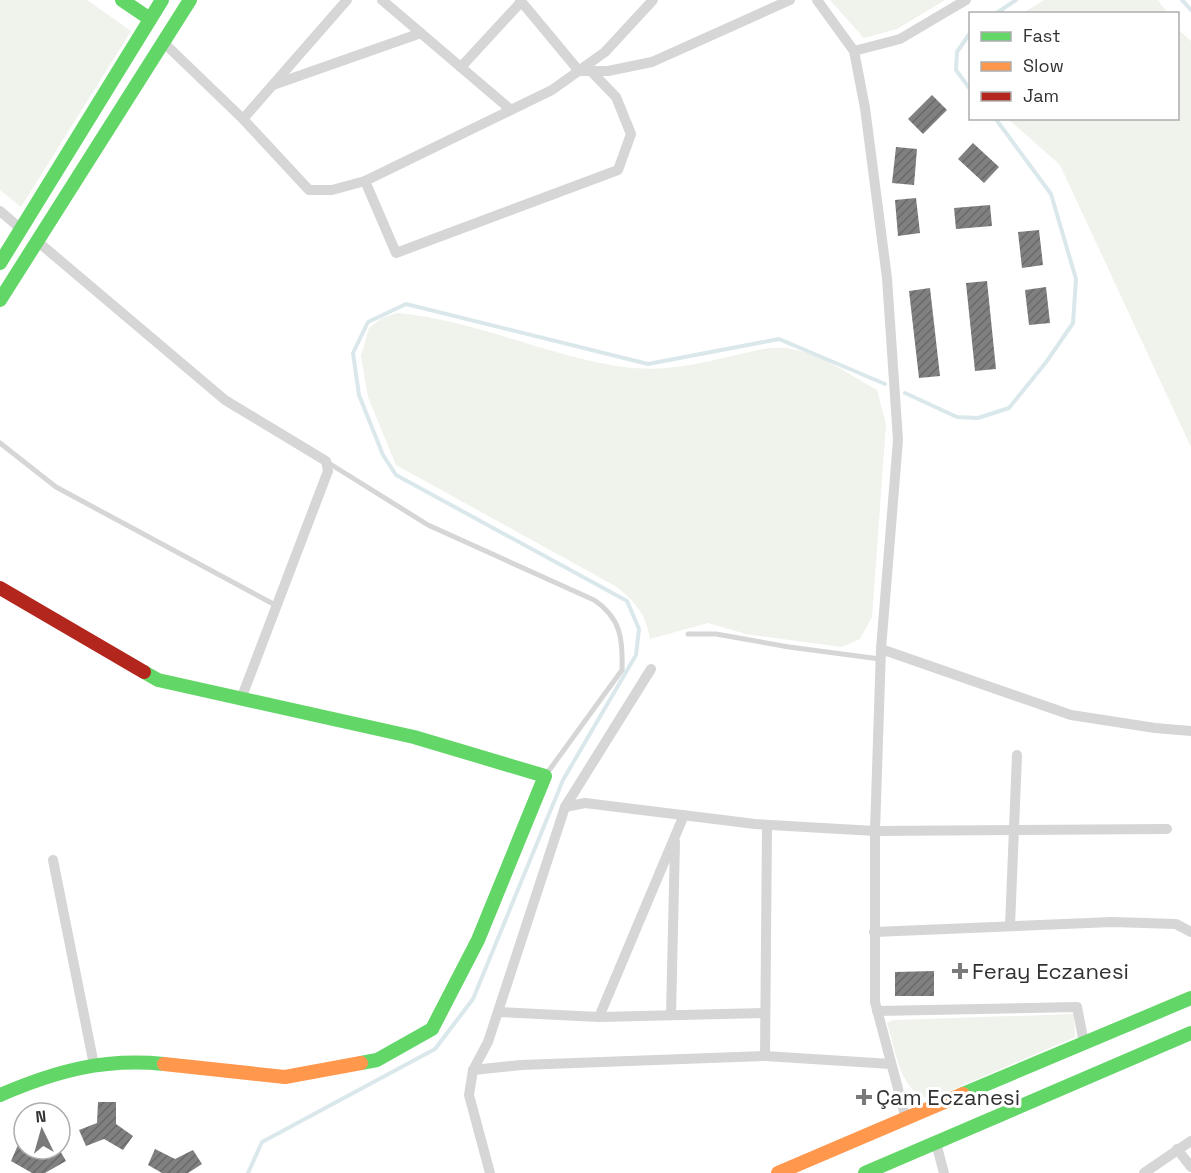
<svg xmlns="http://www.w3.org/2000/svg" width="1191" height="1173" viewBox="0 0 1191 1173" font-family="'Space Grotesk',sans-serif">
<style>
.green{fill:#f0f2ec}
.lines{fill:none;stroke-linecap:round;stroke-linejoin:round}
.stream{stroke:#dae8ec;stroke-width:4}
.building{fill:url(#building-hatch)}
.lane{stroke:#d6d6d6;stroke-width:5}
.street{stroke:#d6d6d6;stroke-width:10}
.fast{stroke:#63d668;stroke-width:14}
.slow{stroke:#ff974d;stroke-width:14}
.jam{stroke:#b3261e;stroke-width:14}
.poi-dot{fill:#7a7a7a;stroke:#fff;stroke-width:2}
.labels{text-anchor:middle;stroke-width:6;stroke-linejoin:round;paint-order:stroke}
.poi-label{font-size:22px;fill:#323232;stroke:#fff;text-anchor:start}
</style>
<defs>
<pattern id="building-hatch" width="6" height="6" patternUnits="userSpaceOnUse" patternTransform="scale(1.5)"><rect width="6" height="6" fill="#808080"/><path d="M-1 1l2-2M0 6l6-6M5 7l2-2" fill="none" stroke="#696969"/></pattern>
</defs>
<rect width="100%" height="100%" fill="#fff"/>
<g class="green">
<path d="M0,0h87l44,31 -110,176 -21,-17z"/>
<path d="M830,0h115l-48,29 -33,9z"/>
<path d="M1044,0h114l9,13h-144z"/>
<path d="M1178,29l13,12v406l-131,-282 -52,-46 170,-1z"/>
<path d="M397,313c78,7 150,43 227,54 36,5 69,-2 104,-10 22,-5 45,-13 68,-7 29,6 55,26 81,40l9,34 -14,193 -12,22 -18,8 -96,-13 -38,-11 -58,16c-4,-25 -14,-36 -33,-52l-221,-122 -28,-68 -7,-41 8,-28 13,-10z"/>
<path d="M1074,1014l1,23 -144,62c-32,-6 -35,-49 -44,-76l6,-3z"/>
</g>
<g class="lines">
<g class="stream">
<path d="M1182,0l9,10"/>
<path d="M995,14l21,-14"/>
<path d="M970,33l-13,19 -1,18 14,19"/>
<path d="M905,393l52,24 21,1 31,-10 38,-47 26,-38 3,-44 -25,-85 -56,-76"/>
<path d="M248,1173l14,-31 173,-93 38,-50 90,-219 73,-125 3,-26 -12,-28 -231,-126 -13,-20 -24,-60 -6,-42 15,-31 38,-18 242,60 131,-25 106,45"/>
</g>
</g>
<g class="building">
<path d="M932,95l15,15 -24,24 -15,-15z"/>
<path d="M973,143l26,24 -15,16 -26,-24z"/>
<path d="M896,147l21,2 -3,36 -22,-2z"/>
<path d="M916,198l4,35 -22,3 -3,-36z"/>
<path d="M990,205l2,21 -36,3 -2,-21z"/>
<path d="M1039,230l4,35 -21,3 -4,-36z"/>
<path d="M987,281l9,88 -21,2 -9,-88z"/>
<path d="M1046,287l4,36 -21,2 -4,-35z"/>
<path d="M930,288l10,88 -21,2 -10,-87z"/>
<path d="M934,971v25h-39v-24z"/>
<path d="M98,1102h18v22l17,12 -10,14 -19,-11 -18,7 -7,-16 18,-7z"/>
<path d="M18,1145l20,10 12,-6h9l7,12 -21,12h-13l-21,-12z"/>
<path d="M155,1149l20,10 18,-9 9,14 -14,9h-26l-14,-8z"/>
</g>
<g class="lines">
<g class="lane">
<path d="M0,443l56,44 221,119"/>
<path d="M327,462l101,63 166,75c27,18 29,39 28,70l-77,106"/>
<path d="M688,634h28l73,13 91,12"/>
</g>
<g class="street">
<path d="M382,0l129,110"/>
<path d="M520,0l59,71h29l44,-9 138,-62"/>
<path d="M817,0l37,51 11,57 22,170 11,162 -17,209 -6,182v171l31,117"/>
<path d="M163,42l80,77 66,71h23l33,-9 187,-91 53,-38 48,-52"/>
<path d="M854,51l46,-12 66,-39"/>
<path d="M461,67l60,-65"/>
<path d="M273,85l148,-52"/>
<path d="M243,119l104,-119"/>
<path d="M365,181l31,72 222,-83 13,-36 -15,-37 -30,-31"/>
<path d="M0,211l21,18"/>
<path d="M37,241l188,159 101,61 2,10 -87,228"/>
<path d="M881,649l190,66 84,13 36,3"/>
<path d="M565,807l20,-4 170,21 120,7 292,-2"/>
<path d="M53,860l41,205"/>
<path d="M1010,926l7,-171"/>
<path d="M874,932l238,-10 64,2 15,8"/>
<path d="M877,1011l200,-4 7,36"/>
<path d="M498,1012l101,5 85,-202"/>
<path d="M671,1015l4,-173"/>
<path d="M599,1017l166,-4"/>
<path d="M765,1056l2,-231"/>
<path d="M473,1070l48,-5 244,-9 126,8"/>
<path d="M936,1143l8,30"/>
<path d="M1177,1149l14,18"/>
<path d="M490,1173l-21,-78 4,-25 15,-28 77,-235 86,-138"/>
<path d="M1144,1173l47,-32"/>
</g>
<g class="fast">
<path d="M122,0l28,19"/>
<path d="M0,263l162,-263"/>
<path d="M0,300l190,-300"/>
<path d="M144,672l14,8 256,57 131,39 -67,164 -46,89 -55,31 -16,3"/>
<path d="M963,1094l228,-96"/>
<path d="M0,1095c56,-24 103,-37 164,-31"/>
<path d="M865,1173l326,-140"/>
</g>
<g class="slow">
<path d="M164,1064l121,13 76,-14"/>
<path d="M778,1173l185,-79"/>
</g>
<path class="jam" d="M0,588l144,84"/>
</g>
<g class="poi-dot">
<path d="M957 962h6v6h6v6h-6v6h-6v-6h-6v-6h6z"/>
<path d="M861 1088h6v6h6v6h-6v6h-6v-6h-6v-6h6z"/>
</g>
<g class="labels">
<g class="poi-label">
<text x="972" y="979">Feray Eczanesi</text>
<text x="876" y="1105">Çam Eczanesi</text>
</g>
</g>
<rect x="969" y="12" width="210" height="108" fill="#ffffff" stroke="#adadad" stroke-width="1.5"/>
<rect x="981" y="32" width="30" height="9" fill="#63d668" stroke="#adadad" stroke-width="1.5"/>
<text x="1023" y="42" font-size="18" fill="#323232">Fast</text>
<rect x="981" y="62" width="30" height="9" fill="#ff974d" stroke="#adadad" stroke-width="1.5"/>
<text x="1023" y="72" font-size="18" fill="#323232">Slow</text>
<rect x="981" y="92" width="30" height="9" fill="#b3261e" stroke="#adadad" stroke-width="1.5"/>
<text x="1023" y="102" font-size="18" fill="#323232">Jam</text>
<g transform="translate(42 1131) rotate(355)"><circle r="28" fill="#ffffff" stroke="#adadad" stroke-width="1.5"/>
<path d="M0-4.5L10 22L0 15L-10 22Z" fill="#7a7a7a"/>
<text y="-9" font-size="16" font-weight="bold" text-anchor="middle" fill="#323232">N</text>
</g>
</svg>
